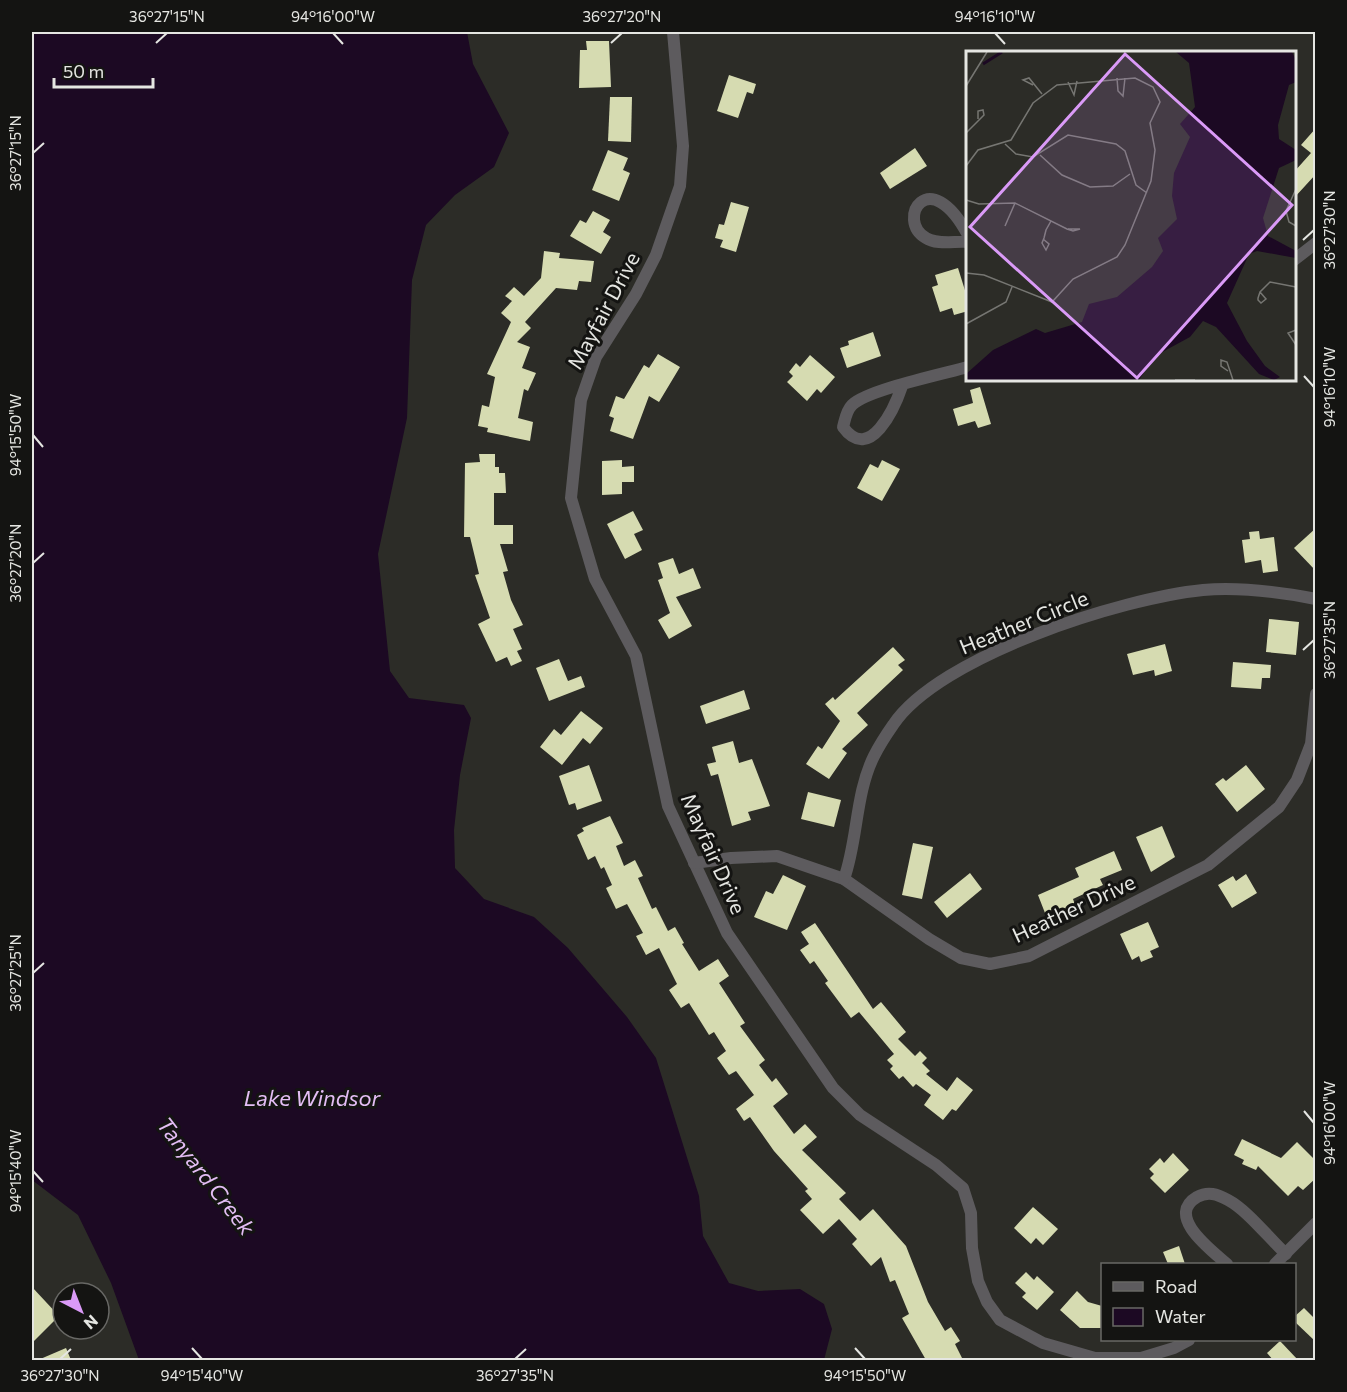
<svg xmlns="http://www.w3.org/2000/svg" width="1347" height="1392" viewBox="0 0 1347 1392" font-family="Commissioner,sans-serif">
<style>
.water{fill:#1c0923}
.building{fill:#d6dbb1}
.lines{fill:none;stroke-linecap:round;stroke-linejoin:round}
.path{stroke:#777772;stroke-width:2;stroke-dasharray:4.5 3;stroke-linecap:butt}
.street{stroke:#5d5b5e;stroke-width:12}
.ticks{fill:none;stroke:#e5e6e2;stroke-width:2}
.labels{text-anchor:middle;stroke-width:6;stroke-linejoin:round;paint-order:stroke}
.street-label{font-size:21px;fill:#e5e6e2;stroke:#141412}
.water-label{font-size:22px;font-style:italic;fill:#e3bdf4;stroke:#141412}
.inset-river{fill:none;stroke:#1c0923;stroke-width:3}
.inset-road{fill:none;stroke:#767672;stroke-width:1.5}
.view{fill:#da9af7;fill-opacity:0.15;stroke:#da9af7;stroke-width:3}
.inset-edge{fill:none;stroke:#e5e6e2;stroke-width:3}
.neatline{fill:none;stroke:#e5e6e2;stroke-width:2}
.ticks-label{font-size:15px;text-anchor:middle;fill:#e5e6e2}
</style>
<rect width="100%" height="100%" fill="#2c2c27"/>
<path class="water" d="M32,32h435l6,32 36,69 -15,34 -39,28 -29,30 -14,55 -5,138 -29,136 12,117 19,27 55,7 7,13 -11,57 -6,55 1,38 29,31 50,18 34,31 59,69 29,41 43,138 4,40 26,47 29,8 42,-2 24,15 8,25 -8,31h-685l-28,-77 -33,-68 -46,-35z"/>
<g class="building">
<path d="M586,41h23l2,46 -32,1 1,-38h7z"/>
<path d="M729,75l27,9 -3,10 -6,-2 -9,26 -21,-7z"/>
<path d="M610,97h22l-1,45 -23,-1z"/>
<path d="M1316,128v46l-22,24v-26l17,-19 -10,-8z"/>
<path d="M915,148l12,18 -37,23 -10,-16z"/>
<path d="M608,150l20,8 -5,12 7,3 -11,28 -27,-11z"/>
<path d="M731,202l18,5 -13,45 -16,-5 3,-7 -8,-2 4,-14 5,1z"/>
<path d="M593,211l17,9 -7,12 8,5 -10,17 -31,-18 10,-16 6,3z"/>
<path d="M544,251l16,2 -1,5 35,3 -3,21 -12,-1 -2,9 -21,-2 -31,34 6,6 -14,14 13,5 -8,21 14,5 -8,18 -4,-2 -6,29 15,4 -3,19 -43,-9 1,-4 -10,-2 4,-21 7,2 6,-30 -8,-3 24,-52 -10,-9 11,-12 -7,-5 9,-9 10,9 17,-18z"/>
<path d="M958,268l10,32v11l-14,4 -2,-7 -12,4 -8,-25 6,-2 -3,-10z"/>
<path d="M873,332l8,24 -34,12 -7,-20 9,-3 -1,-4z"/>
<path d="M658,354l22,13 -21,35 -10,-6 -16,43 -23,-8 4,-13 -5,-2 7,-20 8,3 20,-34 5,3z"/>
<path d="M810,355l25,22 -14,16 -4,-4 -10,12 -20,-19 6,-6 -4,-4 7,-9 4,4z"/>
<path d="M980,387l11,37 -13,4 -3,-7 -17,5 -5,-17 20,-6 -3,-13z"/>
<path d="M479,454h16v13h4v6h6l1,20h-12v32h19v19h-13l8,27 -5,1 8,28 12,25 -10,4 9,20 -5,2 5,10 -11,5 -4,-9 -11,5 -18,-38 12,-6 -15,-43 4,-1 -9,-37h-6l1,-74 15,-1z"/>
<path d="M622,460v7l12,-1v16h-12v12l-20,1v-34z"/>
<path d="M882,460l18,9 -18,32 -25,-13 13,-24 8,4z"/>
<path d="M633,511l10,19 -9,4 8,16 -17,9 -18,-35z"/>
<path d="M1316,528v43l-22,-23z"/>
<path d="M1259,531l1,8 14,-2 4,34 -15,2 -2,-13 -16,3 -3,-23 8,-1 -1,-7z"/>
<path d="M673,558l6,16 14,-6 8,20 -25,9 16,29 -23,13 -11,-19 12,-7 -12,-33 5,-2 -5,-15z"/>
<path d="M1269,619l30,3 -3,33 -30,-3z"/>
<path d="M1165,644l7,27 -17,5 -1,-6 -21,5 -6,-21z"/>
<path d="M893,647l12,13 -7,5 5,5 -46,43 11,12 -26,24 5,4 -18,26 -23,-15 12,-18 4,3 18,-28 -15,-17 8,-7 2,3z"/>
<path d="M559,659l9,22 13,-5 4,11 -36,14 -13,-33z"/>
<path d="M1233,662l38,3 -1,13h-8l-1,11 -30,-2z"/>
<path d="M744,690l6,19 -44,15 -6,-18z"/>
<path d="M581,711l22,17 -13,16 -7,-6 -21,27 -22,-18 14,-18 7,6z"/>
<path d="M733,741l6,22 13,-4 18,47 -22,6 3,8 -19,6 -14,-52 -7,2 -4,-12 9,-2 -4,-15z"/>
<path d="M589,765l13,36 -25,9 -2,-7 -6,2 -10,-29z"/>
<path d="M1246,765l19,24 -28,23 -22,-28 8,-6 3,3z"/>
<path d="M808,792l33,8 -7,27 -33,-8z"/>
<path d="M610,816l13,27 -7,3 8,20 11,-6 8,16 -5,2 14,31 4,-2 12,24 7,-4 9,16 -2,1 17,27 19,-12 11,17 -10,7 26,40 -5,3 25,34 -6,5 13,17 4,-4 12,16 -15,12 21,28 11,-10 12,13 -15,13 44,43 -7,6 21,22 13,-12 33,37 22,56 17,29 6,-4 9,14 -5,3 8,16h-37l-24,-42 7,-4 -14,-34 -5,2 -9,-25 -10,9 -19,-22 5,-5 -18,-20 -16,15 -23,-24 12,-11 -7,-8 3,-2 -34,-38 -24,-34 -6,4 -8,-12 18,-14 -18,-24 -7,4 -12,-17 9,-7 -12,-19 -5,3 -20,-32 -8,5 -12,-18 8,-6 -18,-36 -13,7 -10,-19 7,-3 -16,-29 -11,5 -10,-21 6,-3 -8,-18 -3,2 -6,-13 -7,4 -11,-25 7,-4 -2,-3z"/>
<path d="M1162,826l13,31 -24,15 -15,-35z"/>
<path d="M913,843l20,4 -11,52 -20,-4z"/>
<path d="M1114,851l8,19 -22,9 3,6 -30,14 2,6 -15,7 -2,-5 -13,6 -7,-18 41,-18 -4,-9z"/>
<path d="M970,873l12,16 -35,29 -13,-16z"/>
<path d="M1246,874l11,19 -25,15 -14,-23 15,-9 3,5z"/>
<path d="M783,875l23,11 -19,44 -33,-13 12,-26 7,3z"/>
<path d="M1148,922l11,25 -9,4 3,6 -12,5 -2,-6 -7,4 -12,-26z"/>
<path d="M815,923l58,86 8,-7 25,30 -8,7 17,17 5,-5 7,7 -5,5 8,8 -4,3 21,17 10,-14 16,13 -17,21 -4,-2 -9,11 -19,-15 7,-10 -15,-11 -3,3 -10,-11 -4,3 -9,-10 3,-3 -6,-6 7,-6 -35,-42 -8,6 -26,-35 3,-2 -14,-20 -4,3 -10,-14 9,-6 -8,-12z"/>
<path d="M1242,1139l39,19 16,-16 19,19v17l-13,12 -5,-4 -10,10 -30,-30 -2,4 -14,-6 2,-4 -10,-5z"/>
<path d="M1173,1153l16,17 -24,23 -15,-15 4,-4 -5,-5 11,-11 4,5z"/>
<path d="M1033,1207l25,22 -15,16 -7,-7 -5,6 -17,-16z"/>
<path d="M1179,1246l6,18h-17l-5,-12z"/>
<path d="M1026,1272l8,8 3,-4 17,16 -17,18 -15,-13 4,-4 -11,-10z"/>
<path d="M32,1287l27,29 -27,27z"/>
<path d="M1077,1291l11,11 14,4v22h-22l-20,-18z"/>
<path d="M1304,1308l12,12v22l-22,-21v-4z"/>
<path d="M1280,1341l18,19h-25l-6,-7z"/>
<path d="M66,1348l5,12h-33z"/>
</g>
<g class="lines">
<path class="path" d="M1294,54h1"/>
<g class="street">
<path d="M673,32l10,114 -3,40 -24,69 -20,39 -40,63 -15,43 -10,98 24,81 41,77 32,150 59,127 106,155 27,27 76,50 27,23 8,25 1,35 6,33 9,21 13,18 43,23 52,15h46l33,-10 15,-8"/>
<path d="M968,235c-39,-73 -73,-15 -42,3 10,7 29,3 42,4"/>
<path d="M1294,260l22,-17"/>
<path d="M902,386c-7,21 -32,78 -59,41 2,-7 3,-16 9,-22 15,-15 91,-31 116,-38"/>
<path d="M694,863l37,-5 46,-2 67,23 85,60 32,19 29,6 39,-8 179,-91 71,-58 18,-27 14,-36 5,-50"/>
<path d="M844,879c14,-39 11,-85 30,-123 5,-10 12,-21 19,-31 46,-69 229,-127 310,-135 36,-3 77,2 113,9"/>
<path d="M1227,1264c-16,-14 -62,-48 -30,-67 11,-6 20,-3 31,3 19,10 41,38 58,54"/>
<path d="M1275,1264l41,-41"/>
</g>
</g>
<path class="ticks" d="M333,33l10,11M995,33l10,11M156,43l11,-10M611,43l11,-10M33,153l11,-10M1303,240l11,-10M1304,376l10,11M33,435l10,12M33,563l11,-10M1303,650l11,-10M33,973l11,-10M1304,1111l10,12M33,1171l10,11M192,1348l10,11M855,1348l10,11M60,1359l11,-10M515,1359l11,-10"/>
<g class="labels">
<g class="street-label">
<text transform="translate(604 311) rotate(-62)" y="7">Mayfair Drive</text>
<text transform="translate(1024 623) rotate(-22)" y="7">Heather Circle</text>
<text transform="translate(713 854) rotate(66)" y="7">Mayfair Drive</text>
<text transform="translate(1074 909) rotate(-25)" y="7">Heather Drive</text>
</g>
<g class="water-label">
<text x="312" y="1106">Lake Windsor</text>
<text transform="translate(206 1176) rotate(52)" y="8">Tanyard Creek</text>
</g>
</g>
<g transform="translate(966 51)">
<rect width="330" height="330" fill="#2c2c27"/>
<path d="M210,1h116l4,8v22l-7,3 -11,40 1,14 17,11v10l-17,8 -16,50 5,18 28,15v7l-39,-7 -8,3 -22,49 20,38 18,25 15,11 -6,3 -15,-6 -43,-47 -13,-6 -13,16 -35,19 -16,24h-173v-6l27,-24 43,-21 9,4 37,-11 7,-18 28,-7 35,-30 11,-16 -5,-13 19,-19 -5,-23 2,-23 16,-36 -10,-13 15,-17 -6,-44z" fill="#1c0923"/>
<path class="inset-river" d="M17,13l19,-12"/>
<path class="inset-road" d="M151,27l1,13 5,5 2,-18M102,31l6,13 3,-14M67,34l-10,-5 6,-2 13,16M0,35l21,-34M0,82l18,-18 -1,-5 -5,1v8M39,93l11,10 17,3 35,-22 48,9 9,7 11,34 11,8M74,104l22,20 28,12 23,-1 17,-12M0,115l12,-16 33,-10 22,-37 24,-18 78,-7 18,9 7,15 -10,21 5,27 -4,31 -26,64 -8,12 -44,22 -21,23 -68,-27 -18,-2M330,138l-10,22 3,11 7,4M0,149l13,4 36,-1 52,26 6,2 7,-2h-12M39,175l10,-23M77,188l6,5 -3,6 -4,-7 2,-5 2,-8 5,-9M294,241l6,7 -5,4 -3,-3v-2l2,-6 10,-10 26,5M0,273l40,-22 6,-15M330,279l-8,3 8,12M262,320l-7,-5v-6l6,2 6,18M209,329h20"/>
<path class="view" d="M159,3l167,151 -155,173 -167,-151z"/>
<rect width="330" height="330" class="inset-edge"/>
</g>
<rect width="1347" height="1392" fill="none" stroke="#141412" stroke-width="66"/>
<rect x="1101" y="1263" width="195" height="78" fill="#141412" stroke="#686865" stroke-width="1.5"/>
<rect x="1113" y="1282" width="30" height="9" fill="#5d5b5e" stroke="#686865" stroke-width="1.5"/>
<text x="1155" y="1293" font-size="18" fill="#e5e6e2">Road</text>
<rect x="1113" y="1308" width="30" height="18" fill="#1c0923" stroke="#686865" stroke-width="1.5"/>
<text x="1155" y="1323" font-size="18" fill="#e5e6e2">Water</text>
<g transform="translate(81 1311) rotate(138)"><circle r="28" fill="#141412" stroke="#686865" stroke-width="1.5"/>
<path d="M0-4.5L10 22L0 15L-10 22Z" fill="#da9af7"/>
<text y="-9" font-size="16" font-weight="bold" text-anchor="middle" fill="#e5e6e2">N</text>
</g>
<path d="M54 78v9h99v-9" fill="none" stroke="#e5e6e2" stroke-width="3"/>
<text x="63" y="78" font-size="18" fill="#e5e6e2" stroke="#141412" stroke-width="4.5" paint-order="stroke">50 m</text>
<rect x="33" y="33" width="1281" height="1326" class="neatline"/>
<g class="ticks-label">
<text x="167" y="22">36°27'15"N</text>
<text x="333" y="22">94°16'00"W</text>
<text x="622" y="22">36°27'20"N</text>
<text x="995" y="22">94°16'10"W</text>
<text transform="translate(16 153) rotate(-90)" y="5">36°27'15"N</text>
<text transform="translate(1330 230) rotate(-90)" y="5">36°27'30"N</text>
<text transform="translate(1330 387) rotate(-90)" y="5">94°16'10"W</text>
<text transform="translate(16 435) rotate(-90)" y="5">94°15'50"W</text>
<text transform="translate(16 563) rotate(-90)" y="5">36°27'20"N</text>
<text transform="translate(1330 640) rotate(-90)" y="5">36°27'35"N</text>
<text transform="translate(16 973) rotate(-90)" y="5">36°27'25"N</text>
<text transform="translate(1330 1123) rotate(-90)" y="5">94°16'00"W</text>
<text transform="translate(16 1171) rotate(-90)" y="5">94°15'40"W</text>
<text x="60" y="1381">36°27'30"N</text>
<text x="202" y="1381">94°15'40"W</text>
<text x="515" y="1381">36°27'35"N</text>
<text x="865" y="1381">94°15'50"W</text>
</g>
</svg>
